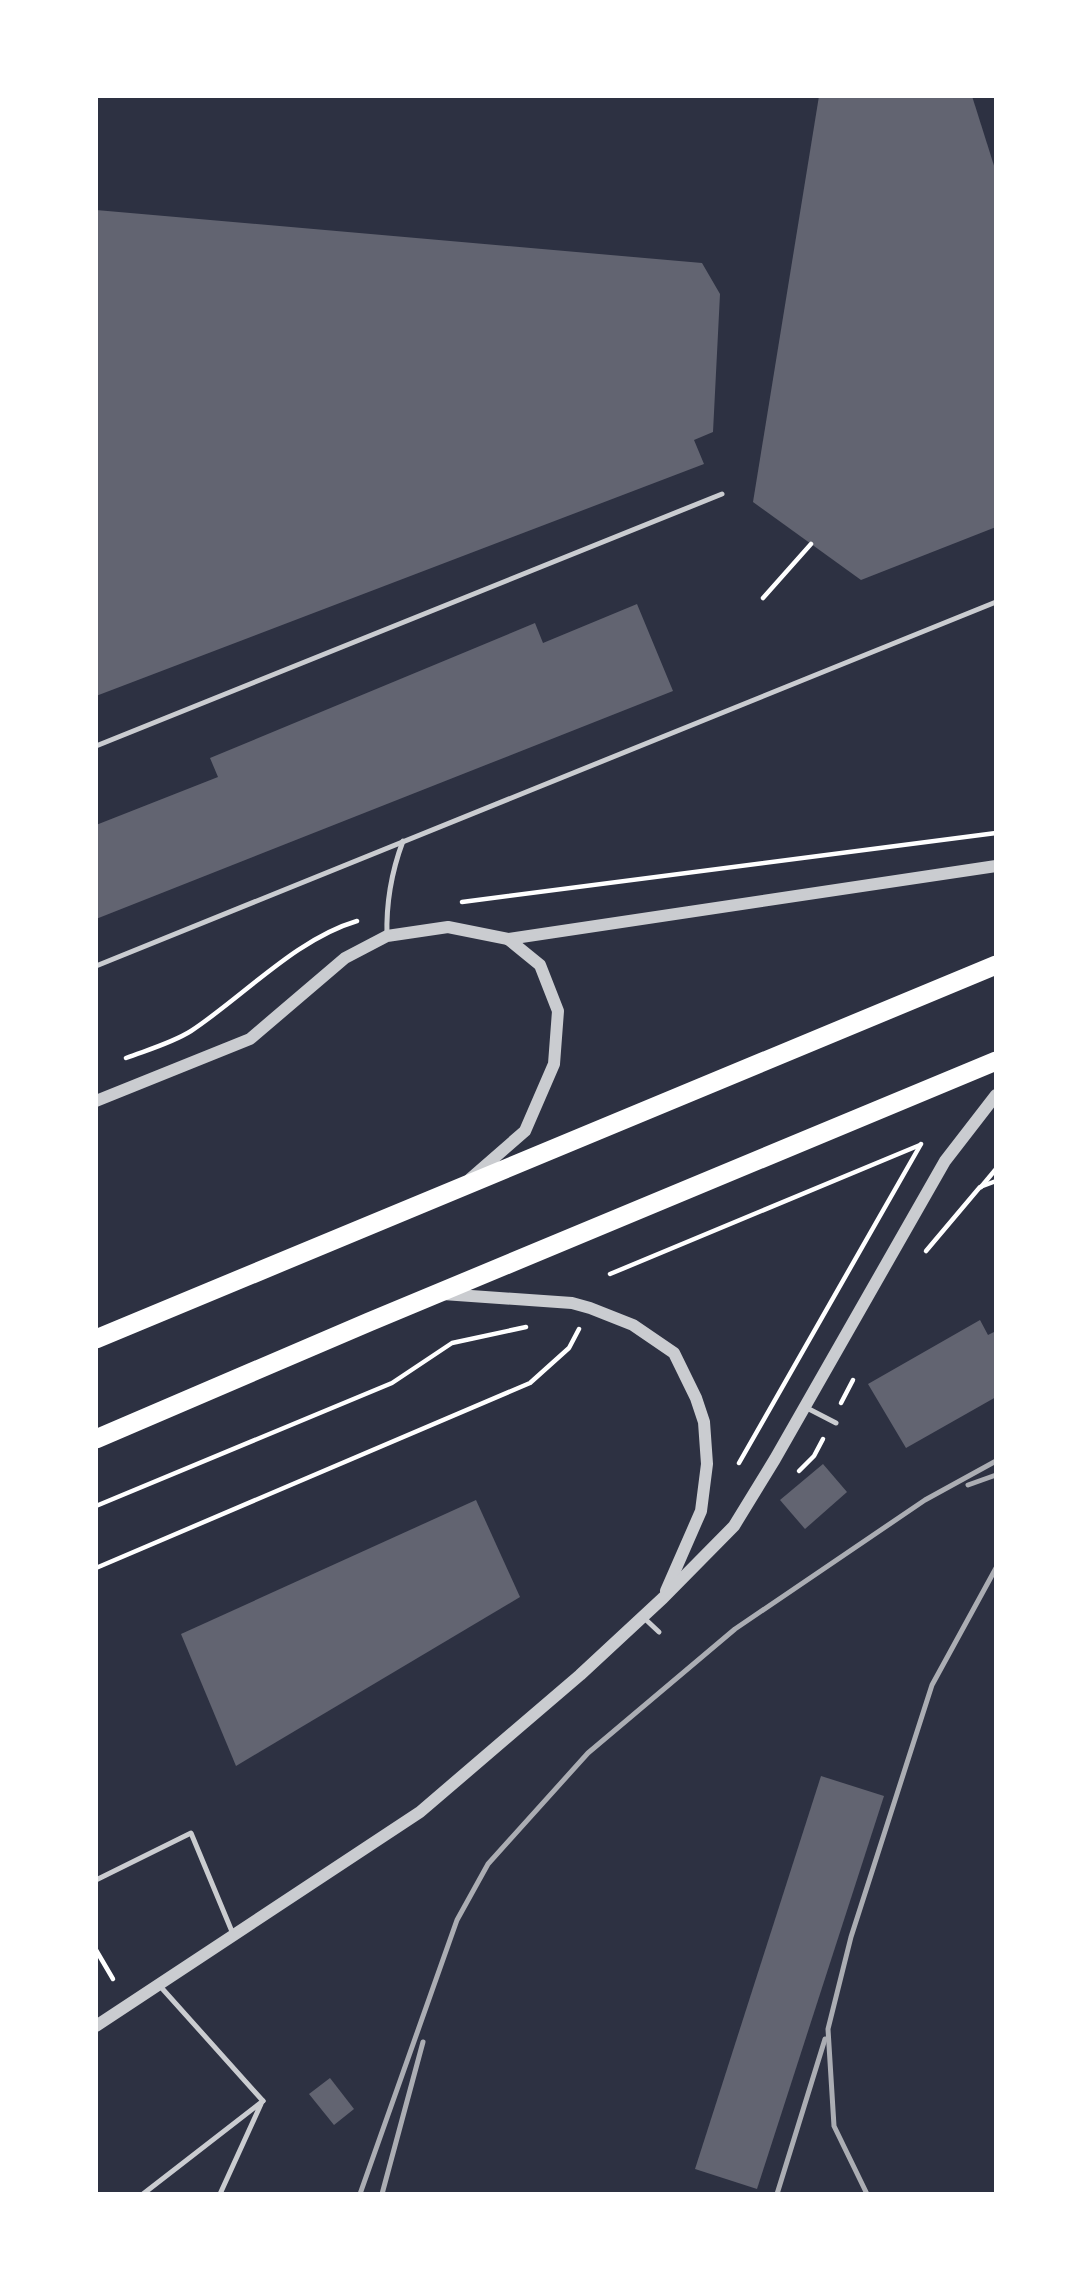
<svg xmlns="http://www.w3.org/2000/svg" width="1092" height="2290" viewBox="0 0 1092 2290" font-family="'PT Sans Narrow',sans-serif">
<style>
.building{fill:#626471}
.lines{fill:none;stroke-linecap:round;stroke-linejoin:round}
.path{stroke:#fff;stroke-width:4.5}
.service{stroke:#caccd0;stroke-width:5}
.tertiary{stroke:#caccd0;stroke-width:12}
.trunk{stroke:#fff;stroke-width:19}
.rail{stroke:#abadb3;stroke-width:5}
</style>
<rect width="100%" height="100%" fill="#2d3142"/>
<g class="building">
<path d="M819,96h153l24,76v355l-135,53 -108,-78z"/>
<path d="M96,210l606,53 18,31 -7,138 -19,8 10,24 -608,232z"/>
<path d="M637,604l36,87 -577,228v-94l122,-48 -8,-19 325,-135 8,20z"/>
<path d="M980,1320l8,15 8,-4v66l-90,51 -38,-64z"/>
<path d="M823,1464l24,28 -42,37 -25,-29z"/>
<path d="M476,1500l44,97 -284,169 -55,-132z"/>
<path d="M821,1776l63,20 -127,393 -62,-20z"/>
<path d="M330,2078l24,31 -20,16 -25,-31z"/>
</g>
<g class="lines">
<g class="path">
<path d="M763,598l48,-54"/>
<path d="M462,902l534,-69"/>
<path d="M126,1058c21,-8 46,-15 65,-27 53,-35 105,-92 166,-110"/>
<path d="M981,1187l15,-18"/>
<path d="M926,1251l54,-64 16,-6"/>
<path d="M610,1274l310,-129"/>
<path d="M841,1403l12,-23"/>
<path d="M739,1463l182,-319"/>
<path d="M799,1471l15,-15 9,-17"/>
<path d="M96,1506l296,-123 60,-40 74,-16"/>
<path d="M96,1568l434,-185 39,-35 10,-19"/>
<path d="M96,1950l17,29"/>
</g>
<g class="service">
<path d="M96,746l626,-252"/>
<path d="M387,936c-1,-33 4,-63 16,-95"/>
<path d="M96,966l900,-364"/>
<path d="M805,1407l31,16"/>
<path d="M643,1617l16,15"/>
<path d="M96,1880l95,-47 42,101"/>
<path d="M159,1985l104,116"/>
<path d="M143,2194l120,-93"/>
<path d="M220,2194l41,-90"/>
</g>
<g class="tertiary">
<path d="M96,1101l154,-62 95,-81 42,-22 61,-9 60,12 488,-73"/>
<path d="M470,1179l55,-48 29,-67 4,-53 -18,-46 -32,-26"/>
<path d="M443,1294l129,9 18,5 43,17 41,28 22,45 8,24 3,42 -6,47 -35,80"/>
<path d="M96,2026l324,-214 160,-137 83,-77 71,-72 41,-67 170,-298 51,-66"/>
</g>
<g class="trunk">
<path d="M96,1339l900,-374"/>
<path d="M96,1439l273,-117 627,-261"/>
</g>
<g class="rail">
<path d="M968,1485l28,-10"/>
<path d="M360,2194l97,-274 31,-56 100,-111 147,-124 190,-129 71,-39"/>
<path d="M382,2194l41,-152"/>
<path d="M777,2194l48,-155"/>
<path d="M867,2194l-33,-68 -6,-97 23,-92 81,-252 64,-117"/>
</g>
</g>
<rect width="1092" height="2290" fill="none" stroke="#ffffff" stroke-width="196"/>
</svg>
